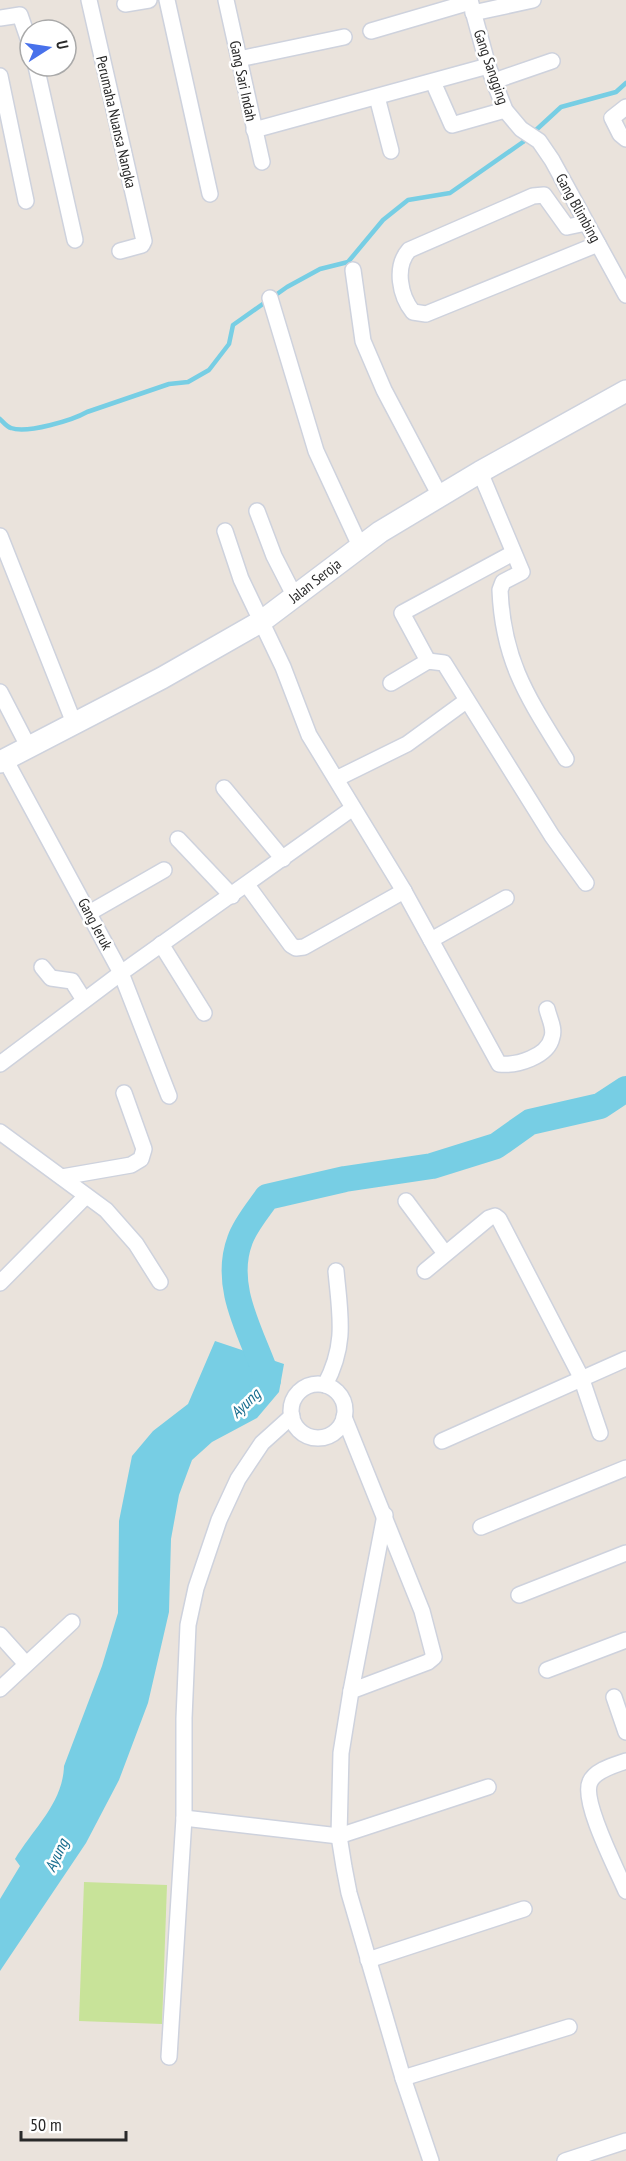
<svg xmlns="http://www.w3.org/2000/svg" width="626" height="2161" viewBox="0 0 626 2161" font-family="'PT Sans Narrow',sans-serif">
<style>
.pitch{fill:#c8e399}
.water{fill:#77cee4}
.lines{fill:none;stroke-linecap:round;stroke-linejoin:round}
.stream{stroke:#77cee4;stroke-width:4.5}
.river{stroke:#77cee4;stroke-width:26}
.street-casing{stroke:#ced2dd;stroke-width:18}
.secondary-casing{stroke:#ced2dd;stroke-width:24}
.street{stroke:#fff;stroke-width:15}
.secondary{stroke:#fff;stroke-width:21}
.labels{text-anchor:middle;stroke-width:5;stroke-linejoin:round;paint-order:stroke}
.street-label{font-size:15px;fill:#292929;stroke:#fff}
.water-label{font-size:16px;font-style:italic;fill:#186d8e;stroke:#fff}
</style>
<rect width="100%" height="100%" fill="#eae3dc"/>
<path class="pitch" d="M84,1882l83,3 -5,139 -83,-3z"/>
<path class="water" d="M215,1341l69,23 -5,28 -22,26 -45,24 -20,18 -13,35 -8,44 -2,73 -21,91 -29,77 -33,63 -86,128v-72l20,-33 -5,-7c18,-30 48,-56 49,-93l38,-100 16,-53 1,-92 13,-65 21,-25 35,-27z"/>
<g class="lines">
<path class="stream" d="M0,419c3,3 7,8 11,9 16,6 62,-8 76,-16l82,-28 19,-2 21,-12 20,-26 4,-19 54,-38 33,-18 28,-7 35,-42 25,-20 42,-7 73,-51 38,-35 55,-15 10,-9"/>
<path class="river" d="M262,1388l6,-8c-15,-45 -46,-92 -28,-140 5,-15 18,-30 27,-43l78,-18 87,-13 64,-20 34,-24 70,-16 26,-17"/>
<g class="street-casing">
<g id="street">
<path d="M89,0l55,241 -2,4 -22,6"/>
<path d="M167,0l43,194"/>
<path d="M226,0l36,162"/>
<path d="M470,0l18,66 17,44 16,19 18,12 13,19 74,135"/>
<path d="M125,4l24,-4"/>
<path d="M473,13l60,-13"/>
<path d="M0,18l20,-3 10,29"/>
<path d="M371,31l99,-29"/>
<path d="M239,59l105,-22"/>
<path d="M36,66l39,174"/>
<path d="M0,76l26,125"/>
<path d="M494,81l58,-20"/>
<path d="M433,82l19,43 53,-15"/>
<path d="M377,97l14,54"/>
<path d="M626,107l-14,11 8,16 6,5"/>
<path d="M254,130l234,-64"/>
<path d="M586,223l-19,4 -23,-32 -11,1 -124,54c-15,17 -9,46 4,62l13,2 172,-70"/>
<path d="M353,270l10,71 21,49 56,106"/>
<path d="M270,298l46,153 44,95"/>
<path d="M480,472l42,100 -19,10 -3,8c3,73 29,109 66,169"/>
<path d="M257,511l17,45 21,41"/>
<path d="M225,531l16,48 42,88 26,68 95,156 95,173c17,2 49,-7 53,-27 3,-9 -3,-19 -5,-28"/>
<path d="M0,536l74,187"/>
<path d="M428,661l-26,-48 111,-60"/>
<path d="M391,683l37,-22 16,2 108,173 34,47"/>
<path d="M0,692l28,54"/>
<path d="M5,759l116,214 48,123"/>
<path d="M338,778l69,-34 59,-43"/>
<path d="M224,788l59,71"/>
<path d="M178,839l54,57"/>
<path d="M247,885l44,60 5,3 8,-1 100,-56"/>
<path d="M89,913l75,-43"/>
<path d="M431,940l75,-42"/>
<path d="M161,944l43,69"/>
<path d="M42,967l9,11 21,3 12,19"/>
<path d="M0,1064l121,-91 232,-165"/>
<path d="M0,1132l106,78 30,34 24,38"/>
<path d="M62,1177l69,-12 10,-6 3,-10 -20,-56"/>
<path d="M406,1201l38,51"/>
<path d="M425,1271l64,-53 6,-2 4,3 82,158 19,56"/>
<path d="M0,1283l86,-87"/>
<circle cx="318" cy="1411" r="27"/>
<path d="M325,1385c22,-41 15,-70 11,-114"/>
<path d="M344,1417l78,194 12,46 -6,5 -77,29 -10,62 -2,83 5,31 5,26 54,185 28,83"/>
<path d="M442,1441l184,-82"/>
<path d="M481,1527l145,-59"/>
<path d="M519,1595l107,-42"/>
<path d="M0,1635l26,29"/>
<path d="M547,1670l79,-30"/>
<path d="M0,1689l72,-67"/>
<path d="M351,1691l34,-176"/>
<path d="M614,1697l12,35"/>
<path d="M626,1761c-11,4 -31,9 -36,21 -9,19 27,88 36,109"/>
<path d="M184,1818l155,18 149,-49"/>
<path d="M368,1960l156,-51"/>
<path d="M169,2057l15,-239v-100l4,-93 8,-37 23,-68 19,-41 24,-36 30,-27"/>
<path d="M403,2078l166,-51"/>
<path d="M565,2161l61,-20"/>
</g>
</g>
<g class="secondary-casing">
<path id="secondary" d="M0,762l162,-84 100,-57 118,-89 100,-60 146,-81"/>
</g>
<use href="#street" class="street"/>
<use href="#secondary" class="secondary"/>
</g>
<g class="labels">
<g class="street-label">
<text transform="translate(491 67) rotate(71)" y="5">Gang Sangging</text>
<text transform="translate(243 81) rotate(78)" y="5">Gang Sari Indah</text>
<text transform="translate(116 122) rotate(77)" y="5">Perumaha Nuansa Nangka</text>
<text transform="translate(578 208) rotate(61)" y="5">Gang Blimbing</text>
<text transform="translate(315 581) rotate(-38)" y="5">Jalan Seroja</text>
<text transform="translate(95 924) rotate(62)" y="5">Gang Jeruk</text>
</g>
<g class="water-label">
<text transform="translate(245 1403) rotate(-44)" y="6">Ayung</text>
<text transform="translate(56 1855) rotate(-65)" y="6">Ayung</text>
</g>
</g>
<g transform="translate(48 48) rotate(78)"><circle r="28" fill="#ffffff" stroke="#a9a9a9" stroke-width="1.5"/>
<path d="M0-4.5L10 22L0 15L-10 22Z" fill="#4871eb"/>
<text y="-9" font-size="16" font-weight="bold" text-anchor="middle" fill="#292929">U</text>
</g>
<path d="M21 2131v9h105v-9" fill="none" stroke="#292929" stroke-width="3"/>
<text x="30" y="2131" font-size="18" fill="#292929" stroke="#ffffff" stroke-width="4.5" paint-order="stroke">50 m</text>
</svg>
